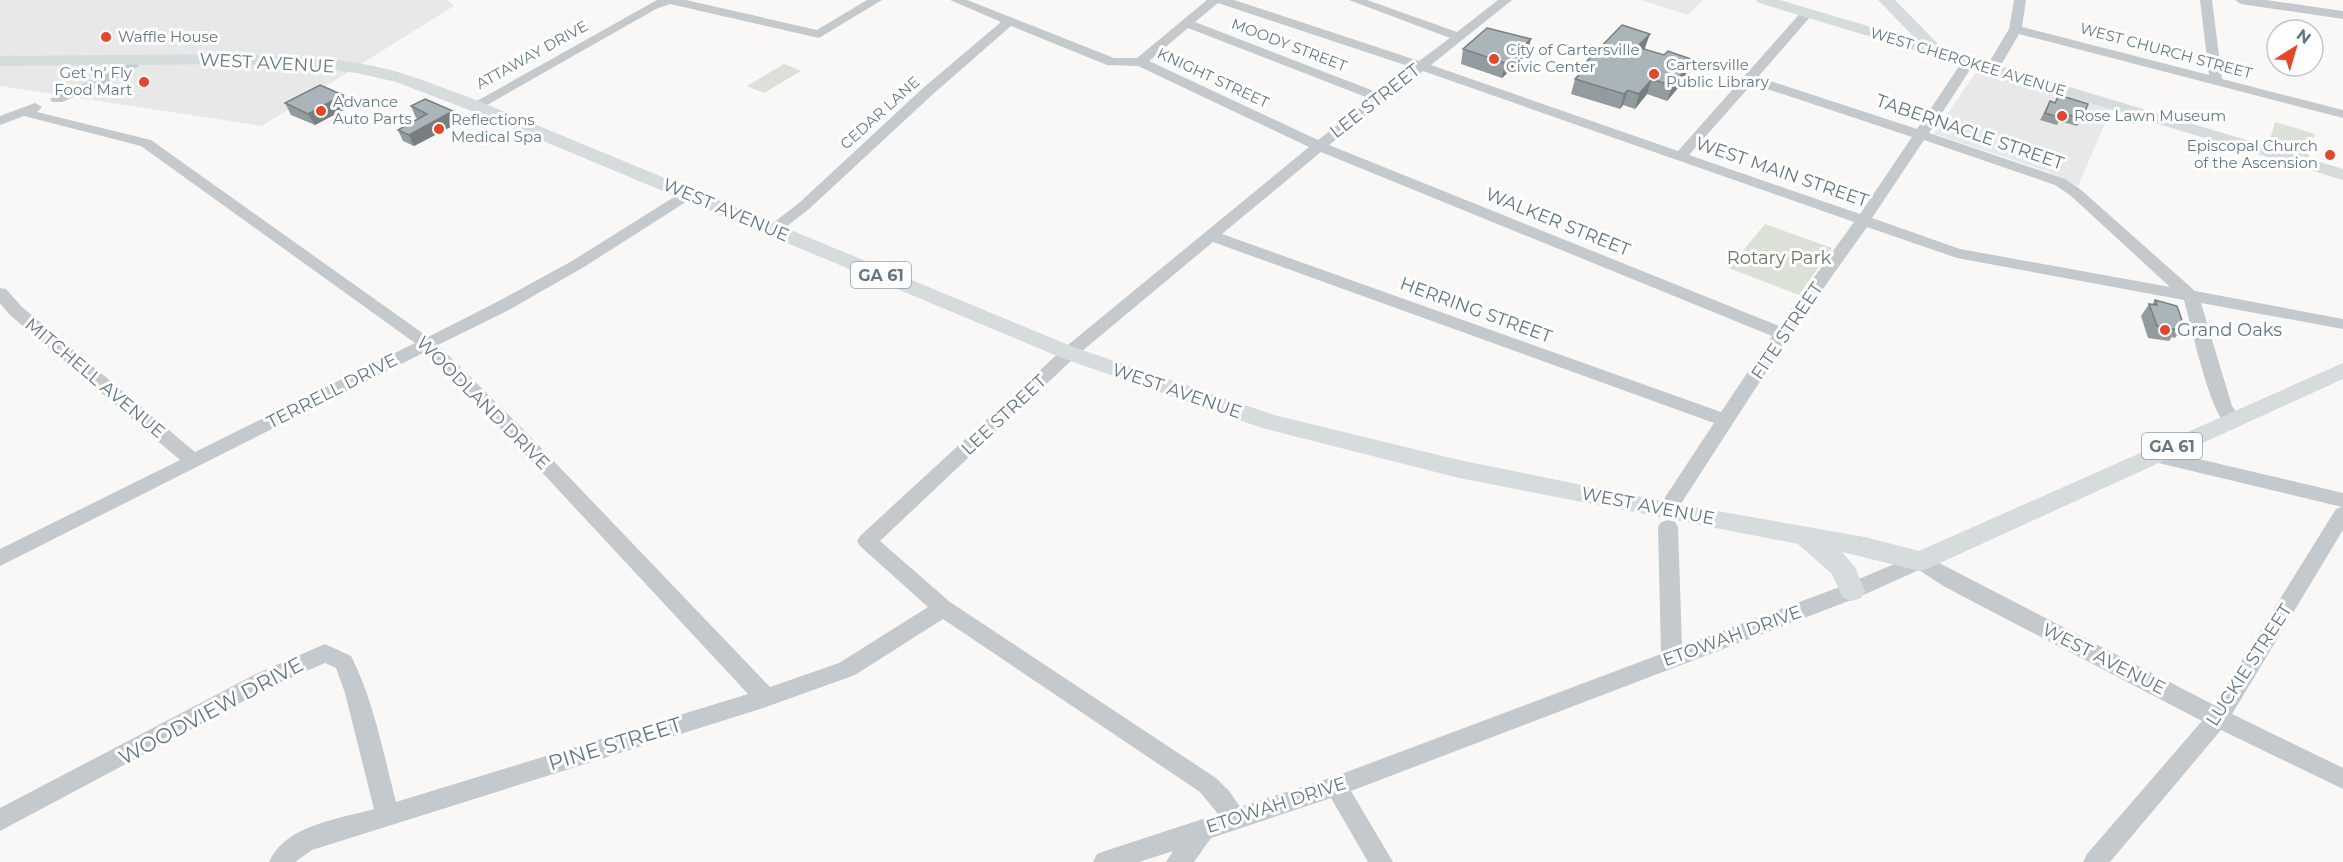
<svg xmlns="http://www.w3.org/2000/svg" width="2343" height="862" viewBox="0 0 2343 862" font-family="Montserrat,sans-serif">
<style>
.built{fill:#e7e8e7}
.green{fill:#dbe1d7}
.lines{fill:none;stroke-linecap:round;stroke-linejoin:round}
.minor{fill:#c3c9cc;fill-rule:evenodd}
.major{fill:#d6dbde;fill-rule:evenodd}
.wall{fill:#929c9f}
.shaded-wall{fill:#777f82}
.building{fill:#aab5b9;stroke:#777f82;stroke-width:1.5}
.poi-dot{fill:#eb4323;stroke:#fff;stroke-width:2}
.labels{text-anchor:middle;stroke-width:6;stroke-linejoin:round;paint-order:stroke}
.far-poi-label{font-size:15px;fill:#627782;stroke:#fff;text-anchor:start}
.far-street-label{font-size:15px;fill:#627782;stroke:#fff}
.shield{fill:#fff;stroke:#91a0a8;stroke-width:1.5}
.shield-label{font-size:16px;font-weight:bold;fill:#627782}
.street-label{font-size:18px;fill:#627782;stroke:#fff}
.park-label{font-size:18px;fill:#687a62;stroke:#fff}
.poi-label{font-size:18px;fill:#627782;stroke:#fff;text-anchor:start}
.near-street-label{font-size:21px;fill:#627782;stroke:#fff}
</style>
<rect width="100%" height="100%" fill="#f9f8f6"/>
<g class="built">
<path d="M0,0h447l7,6 -192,120 -262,-40z"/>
<path d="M1641,0h62l-15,15z"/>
<path d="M1978,69l133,41 -33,76 -29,-14 -115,-38z"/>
</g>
<g class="green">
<path d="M784,64l17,7 -37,22 -17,-7z"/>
<path d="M2275,122l40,12 -7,24 -40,-12z"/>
<path d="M1765,224l67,24 -33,47 -70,-27z"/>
</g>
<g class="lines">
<g class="minor">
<path d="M657,0h29l131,30 50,-30h15l-63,38 -149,-34 -14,5 -176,100h-10l-2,-3z"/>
<path d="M950,0h17l147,58h23l70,-58h27l185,61 31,-23 -101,-38h18l90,32 41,-32h14l-81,65 247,86 125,-141h8l2,3 -2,3 -53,61 159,52 47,-70h10l1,3 -46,71 136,46 15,10 115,102 148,28v10l-142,-26 31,103 10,14 -3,5c-4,1 -9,2 -13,-1 -17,-14 -35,-100 -42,-124l-227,-42 -90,-31 -79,111 -115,178 -7,2 -7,-2 -3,-5 58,-88 -501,-181 -138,115 -195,184 70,61 266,176 14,14 10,15 96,-31 325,-122 -3,-127 3,-5 7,-2 7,2 3,5 4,119 163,-61 75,-32 294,152 122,-196 6,-2 -196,-47 -3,-5 3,-5 6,-2 191,45v37l-111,184 111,54v21l-122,-59 -111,132h-27l4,-8 115,-133 -257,-134 -26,-17 -60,27 -508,194 42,71h-25l-37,-64 -120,40 -17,24h-28l7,-11 -34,11h-46l4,-8 8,-3 113,-37 -18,-22 -257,-173 -88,56 -89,32 -454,143 -17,12h-26c16,-37 70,-43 105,-53l-29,-116 -9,-25 -11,-5 -51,22 -274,146v-23l258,-135 67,-29 26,12c23,45 32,97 45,146l352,-108 -237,-255 -86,-87 -425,214v-17l180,-89 -170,-145 -10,-12v-15l6,1 16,18 173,145 220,-109 -274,-197 -117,-30 -24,9v-9l35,-13 7,4 -5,5 114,28 277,197 67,-34 77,-42 110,-69h10l2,3 -2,3 -108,69 -77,44 -69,34 85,84 247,258 69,-24 89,-56 -68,-61 -3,-5 3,-5 203,-187 246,-202 -171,-81 -31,-1 -96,-39 -79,69 -123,114 -31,24h-10l-3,-3 3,-3 31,-24 123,-114 79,-67zM1218,3l193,64 -32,26 -184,-71zM1188,28l183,71 -53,41 -169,-79zM1423,71l431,151 -75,104 -450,-181zM1752,84l160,53 -52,77 -171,-59zM1924,140l131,45 15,10 100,92 -210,-38 -88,-31zM1321,152l451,184 -51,76 -499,-178z"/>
<path d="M2014,0h12l-4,27 187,48 -9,-75h12l10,79 121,31v8l-324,-84 -22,38h-10l-2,-3 24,-40z"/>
<path d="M2235,0h31l77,11v8l-102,-15z"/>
<path d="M140,55l6,4 -16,14 -68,29h-10l-2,-3 70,-32z"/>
</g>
<g class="major">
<path d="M1756,0h24l138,41 -40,-41h17l48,49 400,120v11l-584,-177z"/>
<path d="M238,54c57,3 115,3 169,21 25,8 50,18 74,27l595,246 198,67 185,45 207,42 199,35 54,14 424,-188v16l-414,189 -9,3 -78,-19 13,15 10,24 -4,7 -9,3 -9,-3 -11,-24 -34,-30 -339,-66 -197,-50 -200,-70 -593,-248 -73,-28 -39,-9 -48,-6 -71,-3 -238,2v-10z"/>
</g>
</g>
<g class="wall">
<path d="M1645,48v1l44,26 -22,26 -20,-7 -12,15 -12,-4 -3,4 -49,-15 4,-15 8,-8 2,-8z"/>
<path d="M1463,49l64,5 -25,24 -41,-14z"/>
<path d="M2059,95l23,24 -5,7 -18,-5 -2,4 -17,-5 10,-19 5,2z"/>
<path d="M285,103l64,4 -34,18 -24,-10z"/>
<path d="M411,106l42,5 5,12 -44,23 -11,-5 -5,-11 20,-12h-2z"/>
<path d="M2155,300l29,26 -9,12 -3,-1 -3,4 -21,-3 -7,-22 8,-12 3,1z"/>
</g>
<g class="shaded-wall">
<path d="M1650,34l-5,14 -12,13 4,-14z"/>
<path d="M1531,39l-4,15 -25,24 3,-15z"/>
<path d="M1694,60l-5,15 -22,26 5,-15z"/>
<path d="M1652,79l-5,15 -12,15 4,-15z"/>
<path d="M1628,90l-5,15 -3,4 4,-15z"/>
<path d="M343,95l6,12 -34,18 -7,-11z"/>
<path d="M453,111l5,12 -44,23 -5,-11z"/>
</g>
<g class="building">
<path d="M1622,25l28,9 -13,13 27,8 4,-4 26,9 -22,26 -20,-7 -13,15 -11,-4 -4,4 -49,-15 14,-14 -4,-2z"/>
<path d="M1487,28l44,11 -26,24 -42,-14z"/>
<path d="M320,85l23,10 -35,19 -23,-11z"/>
<path d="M2059,95l29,9 -6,15 -19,-6 -2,5 -16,-5 5,-12 5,2z"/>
<path d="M425,99l28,12 -44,24 -11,-5 29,-16 -16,-8z"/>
<path d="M2155,300l22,6 7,20 -6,-1v5l-21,-4 -8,-22 8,1z"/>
</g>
<g class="poi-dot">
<circle cx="106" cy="37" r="6"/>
<circle cx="1494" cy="59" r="6"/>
<circle cx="1654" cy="74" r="6"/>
<circle cx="144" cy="82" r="6"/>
<circle cx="321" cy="111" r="6"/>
<circle cx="2062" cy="116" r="6"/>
<circle cx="439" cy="129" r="6"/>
<circle cx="2330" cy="155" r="6"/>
<circle cx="2165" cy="330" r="6"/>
</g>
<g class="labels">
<g class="far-poi-label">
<text x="118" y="42">Waffle House</text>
<text x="1506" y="55">City of Cartersville<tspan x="1506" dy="17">Civic Center</tspan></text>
<text x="1666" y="70">Cartersville<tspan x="1666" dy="17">Public Library</tspan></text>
<text x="132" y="78" text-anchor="end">Get 'n' Fly<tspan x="132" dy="17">Food Mart</tspan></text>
<text x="333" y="107">Advance<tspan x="333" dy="17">Auto Parts</tspan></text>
<text x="2074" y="121">Rose Lawn Museum</text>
<text x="451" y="125">Reflections<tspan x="451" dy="17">Medical Spa</tspan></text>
<text x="2318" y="151" text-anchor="end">Episcopal Church<tspan x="2318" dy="17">of the Ascension</tspan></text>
</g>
<g class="far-street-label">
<text transform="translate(1289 45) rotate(21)" y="5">MOODY STREET</text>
<text transform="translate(2166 51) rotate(15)" y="5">WEST CHURCH STREET</text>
<text transform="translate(532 55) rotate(-29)" y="5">ATTAWAY DRIVE</text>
<text transform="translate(1968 62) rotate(17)" y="5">WEST CHEROKEE AVENUE</text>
<text transform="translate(1213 78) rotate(25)" y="5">KNIGHT STREET</text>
<text transform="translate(880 113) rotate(-42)" y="5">CEDAR LANE</text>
</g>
<g class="shield">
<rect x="851" y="262" width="60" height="26" rx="4.5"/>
<rect x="2142" y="433" width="60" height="26" rx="4.5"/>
</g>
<g class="shield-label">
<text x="881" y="281">GA 61</text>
<text x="2172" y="452">GA 61</text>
</g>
<g class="street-label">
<text transform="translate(267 63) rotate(3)" y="6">WEST AVENUE</text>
<text transform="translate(1375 101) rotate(-38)" y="6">LEE STREET</text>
<text transform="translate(1970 132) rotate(19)" y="6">TABERNACLE STREET</text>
<text transform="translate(1782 172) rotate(19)" y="6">WEST MAIN STREET</text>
<text transform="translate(726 210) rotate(23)" y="6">WEST AVENUE</text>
<text transform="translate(1558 222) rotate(22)" y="6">WALKER STREET</text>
<text transform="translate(1476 310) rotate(20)" y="6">HERRING STREET</text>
<text transform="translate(1787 331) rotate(-56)" y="6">FITE STREET</text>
<text transform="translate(95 378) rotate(40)" y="6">MITCHELL AVENUE</text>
<text transform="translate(332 391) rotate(-27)" y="6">TERRELL DRIVE</text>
<text transform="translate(1177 391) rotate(19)" y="6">WEST AVENUE</text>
<text transform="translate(483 403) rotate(45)" y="6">WOODLAND DRIVE</text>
<text transform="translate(1004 415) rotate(-43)" y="6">LEE STREET</text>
<text transform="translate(1648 506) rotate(11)" y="6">WEST AVENUE</text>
<text transform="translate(1732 636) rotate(-20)" y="6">ETOWAH DRIVE</text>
<text transform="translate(2104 659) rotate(27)" y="6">WEST AVENUE</text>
<text transform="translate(2249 665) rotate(-57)" y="6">LUCKIE STREET</text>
<text transform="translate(1276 805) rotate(-18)" y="6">ETOWAH DRIVE</text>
</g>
<g class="park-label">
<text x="1779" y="264">Rotary Park</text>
</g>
<g class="poi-label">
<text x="2177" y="336">Grand Oaks</text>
</g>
<g class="near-street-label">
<text transform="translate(211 711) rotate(-28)" y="7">WOODVIEW DRIVE</text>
<text transform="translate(615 744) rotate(-17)" y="7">PINE STREET</text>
</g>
</g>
<g transform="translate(2295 48) rotate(37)"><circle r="28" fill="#ffffff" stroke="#c0c9cd" stroke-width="1.5"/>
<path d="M0-4.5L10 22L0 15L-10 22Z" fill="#eb4323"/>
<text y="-9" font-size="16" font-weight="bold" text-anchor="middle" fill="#627782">N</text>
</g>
</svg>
